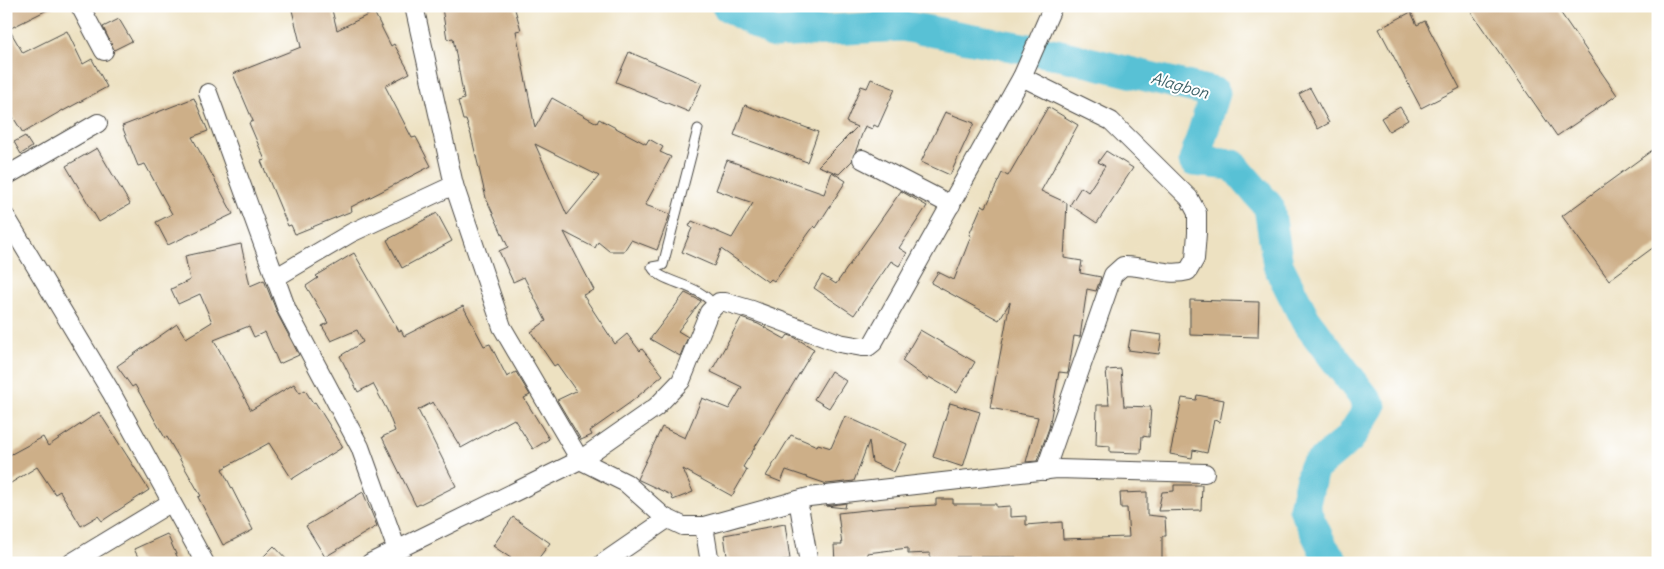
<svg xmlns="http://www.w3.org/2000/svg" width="1664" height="569" viewBox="0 0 1664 569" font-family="Delius,sans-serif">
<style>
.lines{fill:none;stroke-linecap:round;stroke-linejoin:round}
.river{stroke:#58c1d5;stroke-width:31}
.building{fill:#cdaf88;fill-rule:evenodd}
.service-casing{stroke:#484642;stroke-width:11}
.minor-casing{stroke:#484642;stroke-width:20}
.service{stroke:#fff;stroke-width:9}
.minor{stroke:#fff;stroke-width:18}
.labels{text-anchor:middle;stroke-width:4;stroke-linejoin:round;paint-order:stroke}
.water-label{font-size:16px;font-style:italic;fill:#3b6066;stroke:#fff}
</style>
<rect width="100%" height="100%" fill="#fff"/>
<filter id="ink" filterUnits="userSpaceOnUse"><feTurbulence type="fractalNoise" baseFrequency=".02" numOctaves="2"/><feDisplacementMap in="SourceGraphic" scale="10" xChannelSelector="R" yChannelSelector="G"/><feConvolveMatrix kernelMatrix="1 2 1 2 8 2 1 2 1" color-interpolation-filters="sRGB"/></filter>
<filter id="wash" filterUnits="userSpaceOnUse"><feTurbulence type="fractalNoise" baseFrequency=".0096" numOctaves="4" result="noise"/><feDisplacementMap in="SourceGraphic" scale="20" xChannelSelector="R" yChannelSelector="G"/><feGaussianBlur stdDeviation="1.12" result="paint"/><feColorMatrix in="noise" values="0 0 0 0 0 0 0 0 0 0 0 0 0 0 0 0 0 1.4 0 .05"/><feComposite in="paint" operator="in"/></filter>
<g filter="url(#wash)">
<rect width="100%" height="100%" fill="#ede1c1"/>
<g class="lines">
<path class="river" d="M727,6l47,27 128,-7 154,28 159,39 -21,68 39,4 36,42 9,58 28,56 65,85 -21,32 -37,31 -9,39 19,40 11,15"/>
</g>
<g id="blocks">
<g class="building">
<path d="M6,6h49l-46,23 14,24 44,-22 16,33 9,-5 15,28 -44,24v-1l-40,23 -17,-27z"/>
<path d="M291,6h40l6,24 37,-18 17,34 3,-2 16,29 -25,13 27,52 4,-1 15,29 -80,41 1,4 -57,23 -4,-9 -3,1 -27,-65 4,-1 -16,-37 4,-2 -20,-47 68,-27z"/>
<path d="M453,6h61l7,24 -5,1 19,97 17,-30 45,25 2,-4 47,25 3,-5 14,8 -3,5 11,5 -26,48 25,9 -13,36 -26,-10 -7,11h-15l-11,-9 -3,6 -31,-16 30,58 -11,5 32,49 12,-10 13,17 2,-2 21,26 -32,27 -41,29 2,4 -11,5 -24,-40 19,-9 -19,-27 -3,2 -23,-34 15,-11 -22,-44 -11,5 -14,-31 9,-4 -22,-49 -15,-63 -5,-15h-3l-5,-19 6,-2 -11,-61 -6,1 -5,-31zM535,144l64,32 -32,39z"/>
<path d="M1467,6h89l61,89 -60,41z"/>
<path d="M1411,12l6,13 8,-4 35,67 -39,20 -42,-79z"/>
<path d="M119,19l13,22 -18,9 -11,-23z"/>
<path d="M629,52l73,31 -13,29 -73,-30z"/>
<path d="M871,79l24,10 -17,38 -4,-2 -2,4 -7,-3 -13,35 -13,13 -21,-8 39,-39 -11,-5 15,-36 6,2z"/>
<path d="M1310,88l19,35 -11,6 -19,-35z"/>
<path d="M194,98l14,33 -16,6 41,77 -65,31 -12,-23 16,-8 -27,-50 -7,2 -16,-40z"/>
<path d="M745,105l73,27 -11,30 -73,-27z"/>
<path d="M1048,107l30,18 -37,66 26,12 -3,55 18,3 -2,12 21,4 -5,14 -9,-2 -7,48 -6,-1 -6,37 -9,-1 -10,56 -12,33 -11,1 12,-45 -48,-9 20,-106 -11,18 -68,-37 7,-11 16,8 17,-44 -2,-1 13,-30 4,2 16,-34 6,3z"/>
<path d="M1400,107l8,13 -19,11 -8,-13z"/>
<path d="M945,112l29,11 -24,52 -29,-13z"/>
<path d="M25,136l7,11 -11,7 -7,-12z"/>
<path d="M1658,146v98l-49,36 -47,-64z"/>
<path d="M97,148l33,56 -31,18 -33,-56z"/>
<path d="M1106,151l27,17 -36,55 -27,-18 11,-18 7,5 17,-26 -7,-4z"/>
<path d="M727,160l97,34 8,-22 14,9 -30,47 -2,-2 -40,55 -3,-2 -3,3 -47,-33 -7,17 -32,-14 10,-24 -3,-2 3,-5 40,17 21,-35 -37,-13z"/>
<path d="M901,191l26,15 -28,42 8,5 -8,13 -8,-5 -37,54 -40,-27 8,-13 14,9z"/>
<path d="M437,213l15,28 -50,27 -15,-28z"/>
<path d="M241,244l9,42 14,-6 14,35 21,40 -20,9 -14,-32 -11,5 -5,-11 -35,14 37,70 43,-26 6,9 5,-3 8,13 2,-1 28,45 -51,32 -23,-36 -47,26 31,61 -30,15 -25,-48 3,-1 -34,-59 -2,1 -30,-53 -3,2 -15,-21 60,-42 9,14 26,-16 -12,-28 -22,10 -7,-15 19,-9 -5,-24z"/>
<path d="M354,253l45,78 2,-1 3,6 59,-30 21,40 6,-2 17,33 9,-5 14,23 -6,3 25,41 -16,10 -19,-30 -53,29 -28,-46 -15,8 38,76 -40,20 -34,-69 13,-6 -8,-21 -14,-26 -15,8 -18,-36 23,-14 -6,-12 -26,11 -9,-15 6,-3 -22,-37 12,-8 -2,-2z"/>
<path d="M685,293l16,8 -23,30 10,6 -8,19 -30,-17z"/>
<path d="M1190,300l69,2 -1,35 -68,-2z"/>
<path d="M741,318l17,6 27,15 3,-4 6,2 20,12 -71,118 4,3 -15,26 -49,-27 10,23 -20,8 -2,-5 -34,-16 25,-52 23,11 17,-40 27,11 13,-22 -31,-15z"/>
<path d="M920,330l55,32 -18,31 -28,-16 -1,3 -26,-19z"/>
<path d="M1131,331l31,4 -3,19 -31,-4z"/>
<path d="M1121,369l3,37 27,1 -2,30 -7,-1 -1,17 -31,-1v-6l-14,-1 1,-40h12l-3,-35z"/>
<path d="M831,371l15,10 -17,27 -15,-9z"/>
<path d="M1197,395l27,5 -4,22 -6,-2 -7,33 -14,-3 -1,8 -22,-4 12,-56 14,2z"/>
<path d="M950,403l30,9 -17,55 -30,-10z"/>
<path d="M99,412l50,78 -47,31 -4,-5 -17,10 -21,-35 -5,3 -18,-27 -31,19v-29l37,-20 5,9z"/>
<path d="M845,416l62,28 -13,28 -22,-10 -3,-21 -15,40 -27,3 -41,-14 -5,12 -15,-6 25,-41 26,11 1,-2 13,4z"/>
<path d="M1174,485h28l-1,25 -43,1 4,-19 12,-1z"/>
<path d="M363,492l14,34 -52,31 -19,-31z"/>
<path d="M1147,492v23l18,2 1,19h-4v27h-95v-4l-29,2v-3l-21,1 -1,-2h-60v3l-26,1v-8l-22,1v-6l-41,5 1,6 -33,3 -1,-17h8l-4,-32 46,-5 52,-3v-6h17v5h43v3l14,-1v11l16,-1v9l36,-3 1,17 66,-2 -2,-29h-6l-1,-15z"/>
<path d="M846,503l-1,5 -19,-2z"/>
<path d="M513,517l37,26 -15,20h-17l-25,-17z"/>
<path d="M785,524l5,35 -23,4h-39l-4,-28z"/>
<path d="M167,534l13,29h-39l-7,-14z"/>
<path d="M274,546l16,17h-33z"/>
</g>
</g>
</g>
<g filter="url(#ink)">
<use href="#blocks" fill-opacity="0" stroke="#484642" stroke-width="1"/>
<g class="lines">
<g class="service-casing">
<path id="service" d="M698,129l-35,136 -11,2c9,17 48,16 62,39"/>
</g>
<g class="minor-casing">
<g id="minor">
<path d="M80,6l24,45"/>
<path d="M414,6l40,179 48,142 78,133 46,23 38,34 19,9h21l105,-29 248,-28 148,4"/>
<path d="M1022,77l89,44 78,77 8,15v20l-2,26 -7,12c-22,6 -43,-6 -65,-5l-10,9 -68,196"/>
<path d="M208,93l79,217 73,137 37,103"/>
<path d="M862,159l89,46"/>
<path d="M6,176l92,-53"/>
<path d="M6,217l105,175 94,171"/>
<path d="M275,278l76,-45 103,-48"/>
<path d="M798,500l11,63"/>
<path d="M704,526l6,37"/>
<path d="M71,563l99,-60"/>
<path d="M370,563l210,-103 76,-53 25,-26 28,-69 10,-10h6l27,8 87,33 23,4h6l5,-4 149,-266 31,-71"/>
<path d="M603,563l64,-44"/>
</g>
</g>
<use href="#service" class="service"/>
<use href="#minor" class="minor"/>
</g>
</g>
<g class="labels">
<g class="water-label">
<text transform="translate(1180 85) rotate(16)" y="6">Alagbon</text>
</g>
</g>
<rect width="1664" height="569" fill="none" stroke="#fff" stroke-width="25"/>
</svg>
